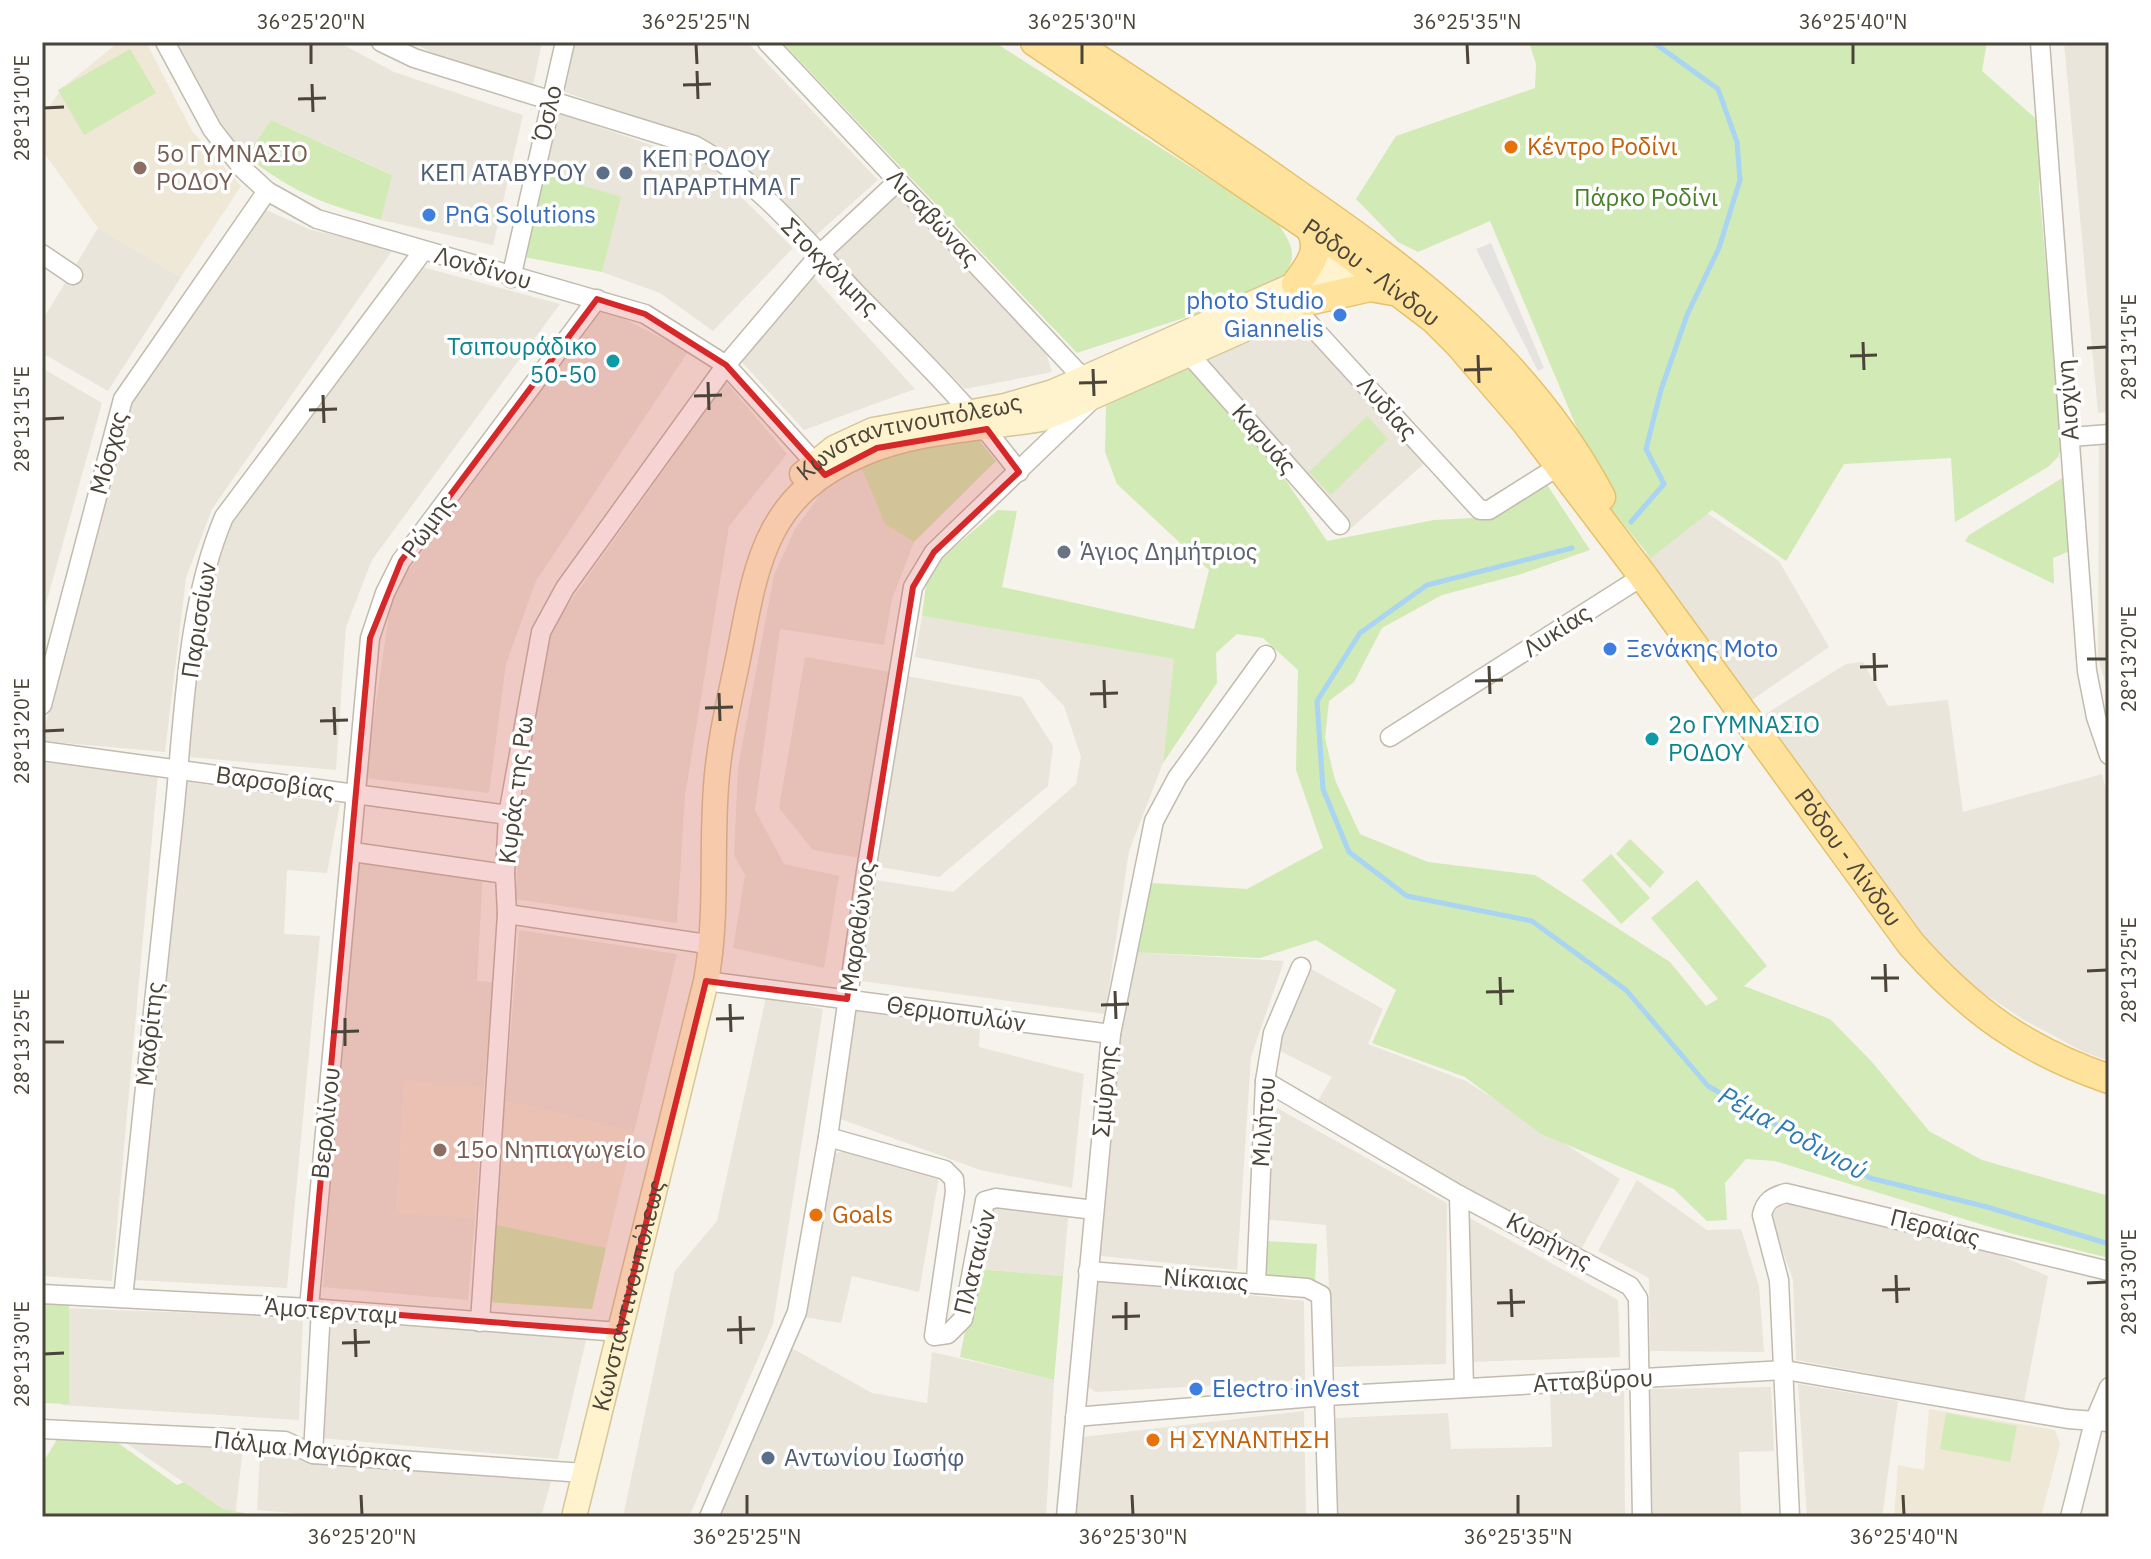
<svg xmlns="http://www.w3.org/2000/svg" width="2151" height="1559" viewBox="0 0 2151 1559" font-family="'IBM Plex Sans',sans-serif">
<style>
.residential{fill:#eae5da}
.education{fill:#efe8d6}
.green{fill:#d2eab5}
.parking{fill:#e5e3e0}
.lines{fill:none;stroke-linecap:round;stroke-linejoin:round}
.stream{stroke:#a9d4f2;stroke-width:5}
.street-casing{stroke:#c2bbae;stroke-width:21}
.secondary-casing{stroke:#d6c79b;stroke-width:27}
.primary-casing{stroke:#e6c16a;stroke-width:31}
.street{stroke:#fff;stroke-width:18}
.secondary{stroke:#fff3cd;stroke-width:24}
.primary{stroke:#ffe39c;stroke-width:28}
.marked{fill:#d62828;fill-opacity:0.2;stroke:#d62828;stroke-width:6;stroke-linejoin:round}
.ticks{fill:none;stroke:#4b4439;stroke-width:3}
.food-dot{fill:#e8710a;stroke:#fff;stroke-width:3}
.education-dot{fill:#8d6e63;stroke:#fff;stroke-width:3}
.service-dot{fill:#5c6f8a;stroke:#fff;stroke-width:3}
.shop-dot{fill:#3f7fe0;stroke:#fff;stroke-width:3}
.culture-dot{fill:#0f9aa8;stroke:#fff;stroke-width:3}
.worship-dot{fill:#6b7280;stroke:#fff;stroke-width:3}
.labels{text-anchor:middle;stroke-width:7;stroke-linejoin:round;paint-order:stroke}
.street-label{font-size:24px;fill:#4b4439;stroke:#fff}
.food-label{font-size:24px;fill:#c56008;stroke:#fff;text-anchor:start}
.education-label{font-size:24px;fill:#785e54;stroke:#fff;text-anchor:start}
.service-label{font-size:24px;fill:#4e5e75;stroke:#fff;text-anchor:start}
.park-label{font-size:24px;fill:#4a7f2a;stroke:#fff}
.shop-label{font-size:24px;fill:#366cbe;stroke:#fff;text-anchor:start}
.culture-label{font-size:24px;fill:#0d838f;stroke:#fff;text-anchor:end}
.worship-label{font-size:24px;fill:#5b616d;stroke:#fff;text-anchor:start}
.water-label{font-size:26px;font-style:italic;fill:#2e7ab2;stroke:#fff}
.neatline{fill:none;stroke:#4b4439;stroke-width:3}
.ticks-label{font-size:20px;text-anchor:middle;fill:#4b4439}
</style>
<rect width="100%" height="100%" fill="#f6f3ec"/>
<g class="residential">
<path d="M173,42h165l56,30 129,43 -30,130 -112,-25 10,-46 -120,-54 -25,36 -37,-48z"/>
<path d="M412,42h130l-9,43 -102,-33z"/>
<path d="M571,42h176l131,138 -65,58 -87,-88 -167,-60z"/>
<path d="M2064,42h45v370l-11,1z"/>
<path d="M556,112l153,53 84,83 -80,83 -53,-38 -58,-21 18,-75 -78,-24z"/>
<path d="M896,193l150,160 6,19 -87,17 -138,-139z"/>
<path d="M264,209l47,21 83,18 -182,261 -26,69 -21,174 -123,-11 48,-214 45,-144z"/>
<path d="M98,228l83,49 -73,114 -66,-38v-32z"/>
<path d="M411,264l149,40 -188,256 -26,67 -10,143 -148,-13 19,-167 12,-50z"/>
<path d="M808,271l107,118 -111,41 -76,-83z"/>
<path d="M602,307l86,45 -152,229 -30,83 -17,129 -124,-15 27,-185z"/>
<path d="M1296,324l130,138 -77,68 -145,-170z"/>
<path d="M42,368l60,35 -60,215z"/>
<path d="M726,382l61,72 -58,72 -44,270 -8,127 -162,-24 7,-98 26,-168z"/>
<path d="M2109,444v250l-11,-36 1,-213z"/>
<path d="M859,462l26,62 29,18 -22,57 -8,46 -104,-16 -25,181 29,54 55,12 -15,92 -91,-20 12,-73 -11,-20 4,-88 36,-192 21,-46 35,-48z"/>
<path d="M1704,511l75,50 50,86 -83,57 -103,-148z"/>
<path d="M922,616l253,43 -12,104 -34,88 -24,163 -244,-33 14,-101 78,12 123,-108 5,-27 -17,-51 -25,-26 -124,-23z"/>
<path d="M805,657l85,15 -30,186 -47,-8 -34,-42z"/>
<path d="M1863,662l25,44 60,-6 15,112 139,-38 7,27v260l-25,-9 -60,-32 -77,-51 -191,-249 90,-56z"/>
<path d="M907,676l115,21 31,49 -5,40 -109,91 -65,-11z"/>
<path d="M42,762l116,10 -46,509 -70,-5z"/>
<path d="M183,781l157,23 -13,69 -40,-3 -3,64 36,2 -33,352 -153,-8z"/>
<path d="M354,857l129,15 -6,109 16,1 -9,105 -80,-6 -7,132 78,5 -7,82 -145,-13z"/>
<path d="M519,930l158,24 -43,178 -129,-31z"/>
<path d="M1127,952l157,9 -33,96 -14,213 -145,-15z"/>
<path d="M1304,965l79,44 -15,35 98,37 154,98 -41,74 -265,-146 18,-30 -60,-30z"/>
<path d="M766,997l57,12 -50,315 -84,193h-66l52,-246 42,-50z"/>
<path d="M849,1009l131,17 -1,21 105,27 -12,114 -92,-18 -142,-52z"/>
<path d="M1270,1104l177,99 -1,161 -113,3 -7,-142 -63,-6z"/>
<path d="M843,1151l96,26 -20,115 -67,-16 -11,47 -44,-7 28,-159z"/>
<path d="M1637,1180l70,50 34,-1 18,57 5,66 -114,-1 -1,-73 -51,-27z"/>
<path d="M1788,1198l169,39 91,39 -24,126 -228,-42 -3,-80 -23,-64z"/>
<path d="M986,1200l83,8 -6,68 -86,-7z"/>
<path d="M1468,1217l150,83 2,57 -151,5z"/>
<path d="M1090,1278l214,23 1,79 -209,12 -17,-10z"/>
<path d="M62,1308l241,9 -4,103 -238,-15z"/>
<path d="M328,1321l259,15 -29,123 -238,-21z"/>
<path d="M790,1347l82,46 55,10 5,-51 122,28 -8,137h-338z"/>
<path d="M1798,1384l100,17 -16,116h-75z"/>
<path d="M1624,1385l1,132h-292l3,-99 112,-5 3,36 101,-2 -2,-60z"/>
<path d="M1771,1387l3,64 -35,1 2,65h-92l-1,-128z"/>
<path d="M1304,1411l2,106h-232l8,-80z"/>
<path d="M117,1437l126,10 -8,70z"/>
<path d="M260,1456l293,19 -12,42h-198l-86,-7z"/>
</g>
<g class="education">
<path d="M119,42h27l46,89 49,55 -60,91 -83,-49 -56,-78v-33l20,-29z"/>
<path d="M404,1080l80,7 -9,131 -78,-4z"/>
<path d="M505,1101l129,31 -28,116 -112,-24z"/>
<path d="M1929,1409l126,21 5,14 -19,73h-147l4,-52 26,5z"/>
</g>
<g class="green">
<path d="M782,42h212l282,179c22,31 22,40 -4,68l-195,64z"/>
<path d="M1529,42h458l-5,29 61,54 -4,63 23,258 -4,11 -10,10 -93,55 -4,-64 -107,6 -58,97 -74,-51 -61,48 -40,-49 -121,-288 -72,31 -20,-10 -42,-43 40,-63 139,-48 1,-24z"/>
<path d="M130,49l26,44 -72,42 -26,-45z"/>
<path d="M271,120l121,55 -11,45c-60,-17 -85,-26 -135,-64z"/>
<path d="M542,173l79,24 -19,75 -78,-15z"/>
<path d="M1204,360l123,181 107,-21 41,-2 67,-41 48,73 -72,25 -76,20 -60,33 -28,54 -25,19 -4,37 10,42 25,54 68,28 107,13 135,87 36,44 12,-7 -67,-81 46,-38 70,86 -23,20 86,33 42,43 57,69 53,29 127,36v62l-96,-24 -238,-73 -29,-2 -21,24 2,37 -20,1 -33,-32 -133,-55 -76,-57 -93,-34 24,-53 -80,-50 -56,18 -133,-6 8,-70 112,7 76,-41 -27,-78 2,-100 -35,-32 -26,-4 -21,19 1,30 -54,80 11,-104 -252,-43 6,-47 70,-59 19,1 -15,76 192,42 15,-59 -92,-86 -12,-32 1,-46z"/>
<path d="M1367,416l21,23 -57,56 -22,-23z"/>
<path d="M975,435l21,26 -82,81 -29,-18 -26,-62z"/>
<path d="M2064,477l8,73 -19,8 1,26 -89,-43 4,-6z"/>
<path d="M1630,839l34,33 -14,16 -34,-34z"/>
<path d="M1611,854l39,44 -29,26 -39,-44z"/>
<path d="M493,1224l113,24 -14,61 -105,-7z"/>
<path d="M1265,1241l52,3 -2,37 -52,-5z"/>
<path d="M977,1269l86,7 -9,104 -94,-23z"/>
<path d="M42,1298l27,1v105l-27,-1z"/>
<path d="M1946,1413l71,13 -7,36 -70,-13z"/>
<path d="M58,1438h53l66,47 7,-3 39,27 42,8h-223v-53z"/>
</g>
<path class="parking" d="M1491,243l53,125 -6,3 -62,-122z"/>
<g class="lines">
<g class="stream">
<path d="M1631,522l33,-38 -18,-35 15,-59 26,-75 32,-67 21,-68 -3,-38 -19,-53 -65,-47"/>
<path d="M1572,548l-145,37 -67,48 -43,68 6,88 26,63 58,44 125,25 94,69 82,96 162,92 117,29 122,37"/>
</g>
<g class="street-casing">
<g id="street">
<path d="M165,42l47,87 31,40 24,22 50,28 328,95 81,51 97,107"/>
<path d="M381,42l33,16 280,87c60,32 114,97 161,147 57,58 115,114 164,180"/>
<path d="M2040,42l47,629 9,46 13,38"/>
<path d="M42,254l31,21"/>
<path d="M511,278l54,-236"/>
<path d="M1294,307l186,203h9l70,-44"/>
<path d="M1189,354l151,171"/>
<path d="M2071,437l38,-3"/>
<path d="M42,705l81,-306 144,-208"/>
<path d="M1390,737l253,-161"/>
<path d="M42,751l466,64"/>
<path d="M353,852l152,22"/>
<path d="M507,914l193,29"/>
<path d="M706,981l405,53"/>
<path d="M1265,1081l194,114 171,91 8,12 4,219"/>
<path d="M828,1137l117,33 9,9 1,13 -21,144 14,-2 15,-15 22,-118 11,-3 98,12"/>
<path d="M1459,1195l5,193"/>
<path d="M1088,1271l219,17 14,7 7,222"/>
<path d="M1256,1284l9,-203 8,-48 28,-66"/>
<path d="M42,1294l267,14 310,24"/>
<path d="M123,1298c16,-161 34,-322 51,-483 10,-97 12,-209 50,-298l199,-266"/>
<path d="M309,1308l61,-670 15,-45 16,-32 196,-262"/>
<path d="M480,1322l27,-408 -2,-40 3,-59 33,-183 24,-44 161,-223 94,-111 78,-73"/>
<path d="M1075,1417l251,-21 459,-26 283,49 41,3"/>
<path d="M42,1429l243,12 28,13 271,19"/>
<path d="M313,1454l8,-145"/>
<path d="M709,1517l88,-205 31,-175 38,-266 47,-284 21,-35 164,-158 -331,-352"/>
<path d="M1066,1517l45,-483 43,-213 23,-43 89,-123"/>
<path d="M1790,1517l-11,-237 -17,-65c3,-14 10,-18 24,-22l323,78"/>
<path d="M2070,1517l24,-95 15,-35"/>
</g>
</g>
<g class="secondary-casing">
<g id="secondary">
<path id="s1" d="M802,474l32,-26 39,-18 132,-24 48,-14 243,-108 65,-41"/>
<path id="s2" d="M574,1517l132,-536c12,-65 5,-129 10,-194 3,-47 15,-93 24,-138 17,-90 28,-155 122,-195 54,-24 121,-25 179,-35l20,-8 247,-110 44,-30 13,-27"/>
</g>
</g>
<g class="primary-casing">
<g id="primary">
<path id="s3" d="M1035,42l311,210 89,68 23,23 68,79 117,154 268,368c59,66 113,106 198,135"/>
<path d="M1072,42c75,49 149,98 222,150 123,85 235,169 307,305"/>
<path d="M1296,284c13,-18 27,-34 14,-56"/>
<path d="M1308,301l62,-14 29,5"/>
</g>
</g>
<use href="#street" class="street"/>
<use href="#secondary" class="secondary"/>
<use href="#primary" class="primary"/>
</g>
<path class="marked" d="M597,299l48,15 81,51 99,110 52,-27 110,-19 32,43 -85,80 -21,35 -66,412 -141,-18 -87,351 -310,-24 61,-670 31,-77z"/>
<path class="ticks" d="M311,44v20M696,44l1,20M1082,44v20M1467,44l1,20M1853,44v20M697,71l1,28M312,84l1,28M683,85l28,-1M298,99l28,-1M44,108l20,-1M1863,342l1,28M2087,348l20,-1M1478,355l1,28M1850,356l27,-1M1093,369l1,27M1464,370l28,-1M708,382l1,28M1079,383l28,-1M323,395l1,28M694,396l28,-1M309,410l28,-1M44,419l20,-1M1874,653l1,28M2087,659h20M1489,666l1,28M1860,667l28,-1M1104,680l1,28M1475,681l28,-1M719,693l1,28M1090,694l28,-1M334,707l1,28M705,708l28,-1M320,721l28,-1M44,731l20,-1M1885,964l1,28M2087,971l20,-1M1500,977l1,28M1871,978h28M1115,991l1,28M1486,992l28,-1M730,1004l1,28M1101,1005l28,-1M345,1018v28M716,1019l28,-1M331,1032l28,-1M44,1042h20M1896,1275l1,28M2087,1283l20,-1M1511,1289l1,28M1882,1290l28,-1M1126,1302v28M1497,1303l28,-1M740,1316l1,28M1112,1317l28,-1M355,1329l1,28M727,1330l28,-1M342,1343l28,-1M44,1354l20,-1M361,1495l1,20M747,1495v20M1132,1495l1,20M1518,1495v20M1903,1495l1,20"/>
<g class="food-dot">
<circle cx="1511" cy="147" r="8"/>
<circle cx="816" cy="1215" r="8"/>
<circle cx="1153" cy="1440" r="8"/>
</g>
<g class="education-dot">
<circle cx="140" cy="168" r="8"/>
<circle cx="440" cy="1150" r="8"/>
</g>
<g class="service-dot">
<circle cx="603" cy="173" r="8"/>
<circle cx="626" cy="173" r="8"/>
<circle cx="768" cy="1458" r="8"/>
</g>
<g class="shop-dot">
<circle cx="429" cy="215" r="8"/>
<circle cx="1340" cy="315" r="8"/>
<circle cx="1610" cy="649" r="8"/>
<circle cx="1196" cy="1389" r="8"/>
</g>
<g class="culture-dot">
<circle cx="613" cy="361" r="8"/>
<circle cx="1652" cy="739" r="8"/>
</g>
<circle class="worship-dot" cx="1064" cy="552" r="8"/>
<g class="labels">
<g class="street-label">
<text transform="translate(548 113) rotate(-77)" y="8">Όσλο</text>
<text transform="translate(933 218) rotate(47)" y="8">Λισαβώνας</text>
<text transform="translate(830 267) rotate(45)" y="8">Στοκχόλμης</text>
<text transform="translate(483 268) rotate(16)" y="8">Λονδίνου</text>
<text dy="8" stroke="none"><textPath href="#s3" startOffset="408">Ρόδου - Λίνδου</textPath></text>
<text transform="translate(2068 400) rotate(-94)" y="8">Αισχίνη</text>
<text transform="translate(1387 408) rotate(48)" y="8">Λυδίας</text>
<text transform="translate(1264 439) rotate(49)" y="8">Καρυάς</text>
<text dy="8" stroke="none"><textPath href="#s1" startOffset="116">Κωνσταντινουπόλεως</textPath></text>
<text transform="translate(109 453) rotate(-75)" y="8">Μόσχας</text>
<text transform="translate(428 526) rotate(-54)" y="8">Ρώμης</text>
<text transform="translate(199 620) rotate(-81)" y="8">Παρισσίων</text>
<text transform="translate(1557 631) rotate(-33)" y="8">Λυκίας</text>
<text transform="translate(275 783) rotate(8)" y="8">Βαρσοβίας</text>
<text transform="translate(516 790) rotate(-83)" y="8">Κυράς της Ρω</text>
<text dy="8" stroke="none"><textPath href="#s3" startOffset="1166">Ρόδου - Λίνδου</textPath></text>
<text transform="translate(858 927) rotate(-82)" y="8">Μαραθώνος</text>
<text transform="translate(956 1014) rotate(8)" y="8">Θερμοπυλών</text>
<text transform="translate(150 1034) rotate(-84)" y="8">Μαδρίτης</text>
<text transform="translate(1105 1091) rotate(-85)" y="8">Σμύρνης</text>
<text transform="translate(1264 1122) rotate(-86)" y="8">Μιλήτου</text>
<text transform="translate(326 1123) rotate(-84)" y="8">Βερολίνου</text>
<text transform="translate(1935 1228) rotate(14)" y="8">Περαίας</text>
<text transform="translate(1549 1241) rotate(28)" y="8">Κυρήνης</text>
<text transform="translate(975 1262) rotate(-76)" y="8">Πλαταιών</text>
<text transform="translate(1206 1280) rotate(4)" y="8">Νίκαιας</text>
<text dy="8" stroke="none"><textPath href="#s2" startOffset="228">Κωνσταντινουπόλεως</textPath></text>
<text transform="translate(331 1311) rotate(4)" y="8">Άμστερνταμ</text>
<text transform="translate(1593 1381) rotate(-3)" y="8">Ατταβύρου</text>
<text transform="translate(313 1450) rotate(6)" y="8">Πάλμα Μαγιόρκας</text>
</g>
<g class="food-label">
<text x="1527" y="155">Κέντρο Ροδίνι</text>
<text x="832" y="1223">Goals</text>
<text x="1169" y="1448">Η ΣΥΝΑΝΤΗΣΗ</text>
</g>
<g class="education-label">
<text x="156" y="162">5ο ΓΥΜΝΑΣΙΟ<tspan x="156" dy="28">ΡΟΔΟΥ</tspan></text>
<text x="456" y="1158">15ο Νηπιαγωγείο</text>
</g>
<g class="service-label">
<text x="642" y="167">ΚΕΠ ΡΟΔΟΥ<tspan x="642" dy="28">ΠΑΡΑΡΤΗΜΑ Γ</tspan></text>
<text x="587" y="181" text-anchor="end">ΚΕΠ ΑΤΑΒΥΡΟΥ</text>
<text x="784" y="1466">Αντωνίου Ιωσήφ</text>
</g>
<g class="park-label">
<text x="1646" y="206">Πάρκο Ροδίνι</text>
</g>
<g class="shop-label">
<text x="445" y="223">PnG Solutions</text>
<text x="1324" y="309" text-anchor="end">photo Studio<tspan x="1324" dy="28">Giannelis</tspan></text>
<text x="1626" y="657">Ξενάκης Moto</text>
<text x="1212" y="1397">Electro inVest</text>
</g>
<g class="culture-label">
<text x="597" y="355">Τσιπουράδικο<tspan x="597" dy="28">50-50</tspan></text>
<text x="1668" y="733" text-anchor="start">2ο ΓΥΜΝΑΣΙΟ<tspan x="1668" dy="28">ΡΟΔΟΥ</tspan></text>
</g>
<g class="worship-label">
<text x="1080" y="560">Άγιος Δημήτριος</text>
</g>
<g class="water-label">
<text transform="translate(1793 1133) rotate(29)" y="9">Ρέμα Ροδινιού</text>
</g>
</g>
<rect width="2151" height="1559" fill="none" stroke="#ffffff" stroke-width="88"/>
<rect x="44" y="44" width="2063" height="1471" class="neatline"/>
<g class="ticks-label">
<text x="311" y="29">36°25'20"N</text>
<text x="696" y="29">36°25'25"N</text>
<text x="1082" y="29">36°25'30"N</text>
<text x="1467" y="29">36°25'35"N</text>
<text x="1853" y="29">36°25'40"N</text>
<text transform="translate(22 108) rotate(-90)" y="7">28°13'10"E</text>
<text transform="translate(2129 347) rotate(-90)" y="7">28°13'15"E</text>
<text transform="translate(22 419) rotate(-90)" y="7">28°13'15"E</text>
<text transform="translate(2129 659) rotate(-90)" y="7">28°13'20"E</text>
<text transform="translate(22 731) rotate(-90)" y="7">28°13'20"E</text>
<text transform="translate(2129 970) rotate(-90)" y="7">28°13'25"E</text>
<text transform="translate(22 1042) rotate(-90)" y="7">28°13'25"E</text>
<text transform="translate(2129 1282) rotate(-90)" y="7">28°13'30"E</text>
<text transform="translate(22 1354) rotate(-90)" y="7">28°13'30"E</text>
<text x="362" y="1544">36°25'20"N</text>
<text x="747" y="1544">36°25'25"N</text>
<text x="1133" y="1544">36°25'30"N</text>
<text x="1518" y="1544">36°25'35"N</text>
<text x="1904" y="1544">36°25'40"N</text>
</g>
</svg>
